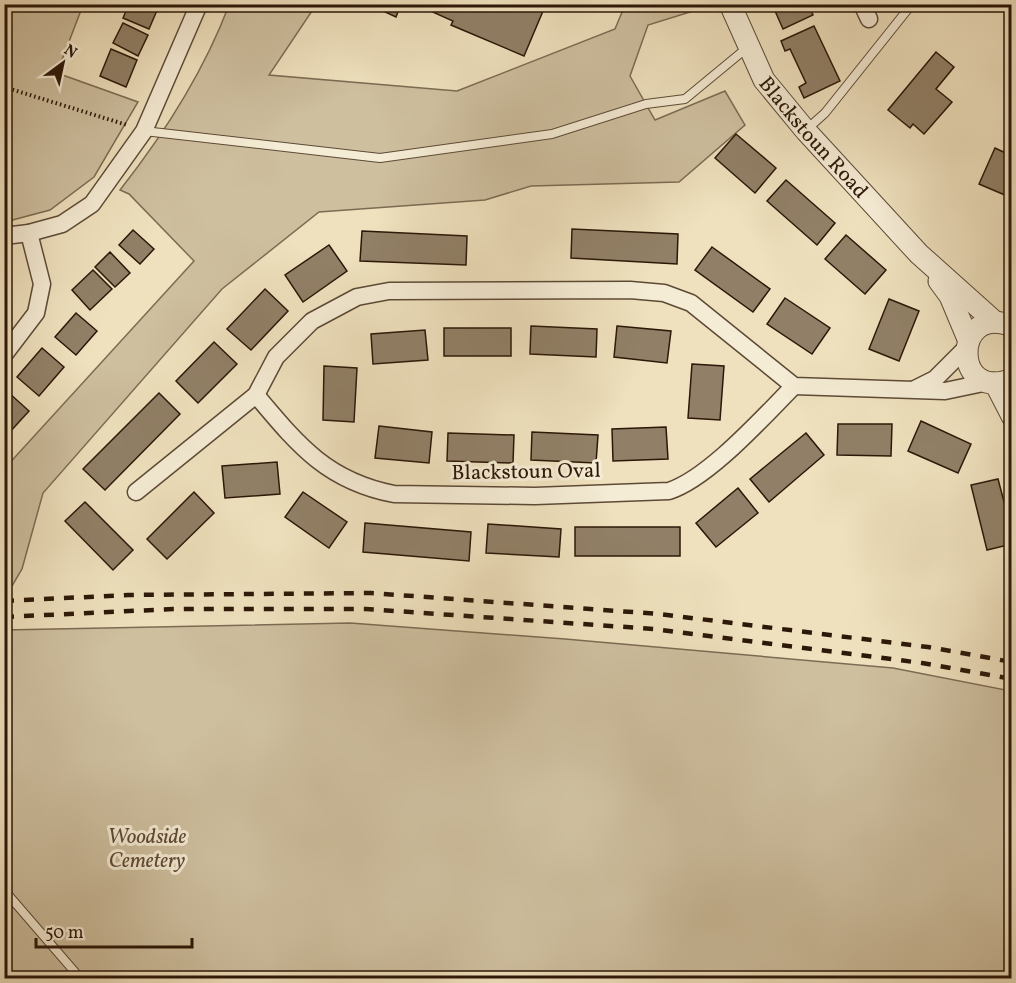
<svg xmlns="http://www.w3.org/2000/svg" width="1016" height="983" viewBox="0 0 1016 983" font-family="Vollkorn,serif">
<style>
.green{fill:#cebf9f;stroke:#7d6b54;stroke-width:1.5}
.building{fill:#918067;stroke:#2c1708;stroke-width:1.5}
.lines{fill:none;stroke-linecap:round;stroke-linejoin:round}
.service-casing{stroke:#5d4a36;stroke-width:10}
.minor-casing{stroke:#5d4a36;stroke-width:19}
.tertiary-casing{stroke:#5d4a36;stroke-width:23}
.path{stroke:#2c1708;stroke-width:4;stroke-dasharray:1.5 3;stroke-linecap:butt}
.service{stroke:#f5ecd5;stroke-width:8}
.minor{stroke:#f5ecd5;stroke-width:16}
.tertiary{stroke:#f5ecd5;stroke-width:21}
.rail{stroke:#2c1708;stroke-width:4.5;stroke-dasharray:10 10;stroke-linecap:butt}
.labels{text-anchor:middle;stroke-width:6;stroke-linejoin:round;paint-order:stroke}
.street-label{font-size:21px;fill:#2c1708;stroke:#f5ecd5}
.park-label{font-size:21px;font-style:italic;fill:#5d4935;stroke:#f5ecd5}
</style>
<rect width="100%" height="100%" fill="#efe1be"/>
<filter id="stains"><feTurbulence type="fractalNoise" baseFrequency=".00333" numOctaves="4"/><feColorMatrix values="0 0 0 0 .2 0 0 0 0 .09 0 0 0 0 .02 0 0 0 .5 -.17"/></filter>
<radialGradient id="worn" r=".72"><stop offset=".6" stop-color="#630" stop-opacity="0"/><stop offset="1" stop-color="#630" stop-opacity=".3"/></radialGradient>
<g class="green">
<path d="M5,4l78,1 -26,68 81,29 -44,75 -44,33 -45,12z"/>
<path d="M229,5h87l-47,70 188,16 158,-62 10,-24h80l1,2 -58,18 -18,51 25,44 70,-29 20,34 -66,57 -148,4 -46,14 -166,12 -97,77 -179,204 -21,76 -17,29v-130l189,-207 -65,-67 -9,-4c44,-56 84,-119 109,-185z"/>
<path d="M350,623l215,16 328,29 118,23v287h-1006l-1,-348z"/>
</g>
<g class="building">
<path d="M129,4h20l9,4 -9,21 -26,-11z"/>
<path d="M368,4h33l-5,13z"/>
<path d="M415,4h131l-22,52 -73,-31 2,-4z"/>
<path d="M772,4h36l5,11 -30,14z"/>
<path d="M123,23l25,12 -10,21 -25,-13z"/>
<path d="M814,26l26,55 -36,17 -5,-11 7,-4 -16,-34 -5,2 -4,-10z"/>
<path d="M111,49l26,11 -11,27 -26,-11z"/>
<path d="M936,52l18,15 -18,22 16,13 -28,32 -11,-10 -3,4 -22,-18z"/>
<path d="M736,134l40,34 -21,25 -40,-35z"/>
<path d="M995,148l17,8v42l-33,-14z"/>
<path d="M786,180l49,43 -18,22 -50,-44z"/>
<path d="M572,229l106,5 -1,30 -106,-6z"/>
<path d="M133,230l21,19 -14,15 -21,-19z"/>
<path d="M362,231l105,5 -1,29 -106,-4z"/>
<path d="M846,235l40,35 -21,24 -40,-35z"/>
<path d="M329,245l18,26 -44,31 -18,-27z"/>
<path d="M712,247l58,42 -17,23 -58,-42z"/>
<path d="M110,252l20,21 -15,14 -20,-20z"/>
<path d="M93,270l19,19 -22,21 -18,-20z"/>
<path d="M265,289l23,22 -37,39 -24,-21z"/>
<path d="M785,298l45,30 -18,26 -45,-30z"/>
<path d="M889,299l30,12 -20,50 -30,-12z"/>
<path d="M76,313l21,18 -21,24 -21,-18z"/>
<path d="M531,326l66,3 -1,28 -66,-3z"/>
<path d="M617,326l54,5 -4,32 -53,-6z"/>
<rect x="444" y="328" width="67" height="28"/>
<path d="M425,330l3,30 -55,4 -2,-30z"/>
<path d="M214,342l23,22 -39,39 -22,-22z"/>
<path d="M42,348l22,19 -25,29 -22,-19z"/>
<path d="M692,364l32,2 -4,54 -32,-2z"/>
<path d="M324,366l33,2 -3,54 -31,-2z"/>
<path d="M9,393l20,18 -21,23 -4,-3v-33z"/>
<path d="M159,393l21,21 -75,76 -22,-21z"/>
<path d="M921,421l50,23 -13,29 -50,-22z"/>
<path d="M838,424h54l-1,32 -54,-1z"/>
<path d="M379,426l53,6 -3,31 -54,-5z"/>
<path d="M666,427l2,32 -55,2 -1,-32z"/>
<path d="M532,432l66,3 -2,28 -65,-3z"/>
<path d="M448,433l66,2 -1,28 -66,-2z"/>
<path d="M806,433l18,22 -55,47 -19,-23z"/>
<path d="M277,462l3,32 -55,4 -3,-32z"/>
<path d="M998,479l14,53v12l-25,6 -16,-65z"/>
<path d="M738,488l20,25 -42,34 -20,-24z"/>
<path d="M194,492l20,21 -47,46 -20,-20z"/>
<path d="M303,492l44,30 -18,26 -44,-31z"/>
<path d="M85,502l48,48 -20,20 -48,-49z"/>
<path d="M365,523l106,9 -2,29 -106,-9z"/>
<path d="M488,524l73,5 -2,28 -73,-4z"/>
<rect x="575" y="527" width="105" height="29"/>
</g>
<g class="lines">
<g class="service-casing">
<g id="service">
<path d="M806,130l19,-17 87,-109"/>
<path d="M144,131l236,27 172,-24 94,-30 39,-5 63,-52"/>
<path d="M4,890l76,88"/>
</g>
</g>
<g class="minor-casing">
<g id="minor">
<path d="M862,4l7,15"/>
<path d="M4,236l25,-3 33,-9 30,-20 52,-73 55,-127"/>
<path d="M4,355l32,-42 6,-29 -13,-51"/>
<path d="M915,389l20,-10 31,-31"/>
<path d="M256,395c42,50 71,86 138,99l141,2 134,-5c40,-13 94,-74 125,-105"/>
<path d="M136,492l120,-97 20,-38 36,-36 45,-24 32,-6 241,-1 34,3 27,10 103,83 151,5 43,-9"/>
</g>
</g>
<g class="tertiary-casing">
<g id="tertiary">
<path id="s1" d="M730,4l34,76 42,51 113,123 76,68"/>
<path d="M939,281l11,15 18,43"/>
<path d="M1012,326c-60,-24 -60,78 0,53"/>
<path d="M995,383l17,33"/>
</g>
</g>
<path class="path" d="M4,87l123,38"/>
<use href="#service" class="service"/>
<use href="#minor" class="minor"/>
<use href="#tertiary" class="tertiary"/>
<g class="rail">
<path d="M4,601l124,-6 243,-2 288,21 269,33 84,15"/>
<path d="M4,617l169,-8h193l288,20 268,34 90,16"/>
</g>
</g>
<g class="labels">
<g class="street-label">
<text dy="7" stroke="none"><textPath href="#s1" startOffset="159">Blackstoun Road</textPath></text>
<text transform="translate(526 471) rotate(-1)" y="7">Blackstoun Oval</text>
</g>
<g class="park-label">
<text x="147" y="843">Woodside<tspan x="147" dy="24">Cemetery</tspan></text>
</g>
</g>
<rect width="1016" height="983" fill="none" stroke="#efe1be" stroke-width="24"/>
<rect x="6" y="6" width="1004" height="971" fill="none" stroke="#2c1708" stroke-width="3"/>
<rect x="12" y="12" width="992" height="959" fill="none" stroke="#2c1708" stroke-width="1.5"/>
<g transform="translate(63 63) rotate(33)" stroke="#f5ecd5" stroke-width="4.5" paint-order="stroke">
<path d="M0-4.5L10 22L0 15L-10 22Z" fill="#2c1708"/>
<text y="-9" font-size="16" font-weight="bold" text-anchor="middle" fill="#2c1708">N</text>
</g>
<path d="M36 938v9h156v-9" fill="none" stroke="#2c1708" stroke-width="3"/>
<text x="45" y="938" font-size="18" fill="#2c1708" stroke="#f5ecd5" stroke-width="4.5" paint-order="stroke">50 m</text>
<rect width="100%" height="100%" filter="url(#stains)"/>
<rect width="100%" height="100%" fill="url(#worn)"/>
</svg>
